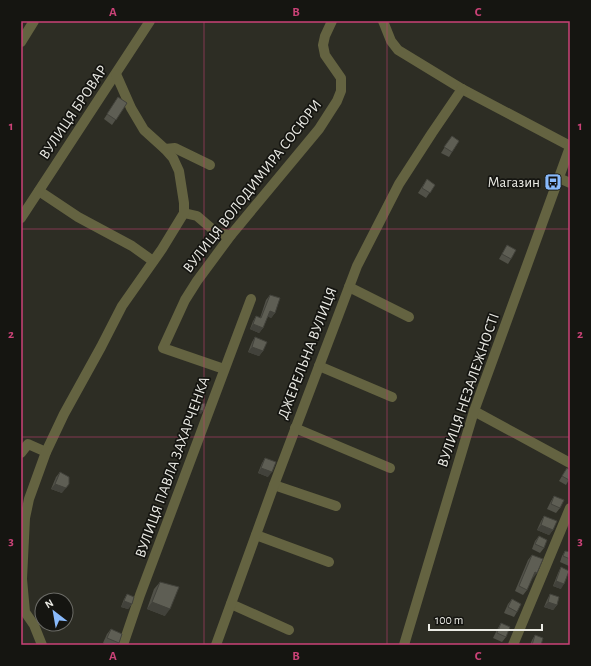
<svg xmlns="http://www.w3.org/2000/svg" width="591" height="666" viewBox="0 0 591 666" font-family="'Alegreya Sans',sans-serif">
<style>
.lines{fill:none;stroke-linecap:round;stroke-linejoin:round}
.minor{stroke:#646341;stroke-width:10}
.wall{fill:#515148}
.shaded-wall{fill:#42423b}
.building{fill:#5e5e54;stroke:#42423b}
.grid{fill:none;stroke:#ca4277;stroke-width:1;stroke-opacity:0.55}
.labels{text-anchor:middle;stroke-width:3.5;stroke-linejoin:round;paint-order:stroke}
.street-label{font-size:15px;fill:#ebebe5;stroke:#151511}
.poi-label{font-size:15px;fill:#ebebe5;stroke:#151511;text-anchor:end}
.neatline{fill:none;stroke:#ca4277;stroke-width:1.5}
.grid-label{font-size:13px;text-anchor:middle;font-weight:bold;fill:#ca4277}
</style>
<rect width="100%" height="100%" fill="#2d2d24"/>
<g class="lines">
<g class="minor">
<path d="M383,21l8,20 7,9 64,39 108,57"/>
<path d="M21,42l13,-21"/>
<path d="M165,149l10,-1 35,17"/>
<path d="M559,178l11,5"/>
<path d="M39,191l39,26 54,29 21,15"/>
<path d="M184,213l13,3 14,12 10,6 10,1"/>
<path d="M21,218l129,-197"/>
<path d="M349,287l60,30"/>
<path d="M319,366l73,31"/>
<path d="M224,369l-61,-21 22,-48 12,-19 34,-46 88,-106 18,-28 4,-10v-13l-16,-23 -2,-10 2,-9 7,-15"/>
<path d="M474,411l96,52"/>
<path d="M295,428l95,40"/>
<path d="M21,453l7,-9 18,8"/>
<path d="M274,485l62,21"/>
<path d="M256,535l73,27"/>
<path d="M231,604l58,26"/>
<path d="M42,645l-8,-20 -9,-13 -3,-33 3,-61 4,-19 17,-47 18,-38 37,-67 21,-41 40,-57 22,-36v-10l-5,-32 -6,-13 -8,-9 -21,-19 -13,-22 -15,-34"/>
<path d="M123,645l17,-50 111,-296"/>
<path d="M216,645l58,-160 83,-219 42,-82 33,-51 30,-44"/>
<path d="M404,645l70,-234 96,-264"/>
<path d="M513,645l57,-137"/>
</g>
</g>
<g class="wall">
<path d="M118,97l9,6 -15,22 -8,-6z"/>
<path d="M452,136l7,5 -10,16 -8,-4z"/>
<path d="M427,179l8,6 -9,13 -8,-5z"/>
<path d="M507,245l4,14 -3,5 -9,-5z"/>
<path d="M270,295l5,18 -4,5 -3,-2 -5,12 -4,5 -9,-4 3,-8 3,-5 4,2 6,-18z"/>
<path d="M255,337l8,14 -4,5 -11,-4 4,-10z"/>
<path d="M265,458l3,19 -10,-4 4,-10z"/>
<path d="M567,468l3,10 -4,7 -7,-4z"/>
<path d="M60,472l2,21 -11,-4 5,-12z"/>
<path d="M554,496l6,12 -4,5 -9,-4 4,-8z"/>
<path d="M544,516l9,14 -4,5 -12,-5 4,-9z"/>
<path d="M539,536l5,12 -4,5 -8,-4 3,-8z"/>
<path d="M565,551l5,1v12l-1,2 -9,-4 2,-6z"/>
<path d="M532,555l1,23h-1l-5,12 -4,5 -8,-4 13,-31z"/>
<path d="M561,567v22l-8,-3 5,-13z"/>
<path d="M160,582l5,34 -18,-7 7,-20z"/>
<path d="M127,594l5,10 -4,5 -7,-2 3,-8z"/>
<path d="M550,594l7,11 -4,5 -9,-3 3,-7z"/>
<path d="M512,599l5,13 -3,5 -10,-4 4,-9z"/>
<path d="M501,623l5,14 -4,5 -9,-4 5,-10z"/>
<path d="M111,629l8,14 -1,2h-11l-4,-2 4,-9z"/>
<path d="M535,635l6,10h-11l2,-5z"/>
</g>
<g class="shaded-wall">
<path d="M270,311l5,2 -4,5 -5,-2z"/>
<path d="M253,324l10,4 -4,5 -9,-4z"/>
<path d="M252,347l11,4 -4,5 -11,-4z"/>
<path d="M195,409l8,2 -2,3 -7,-3z"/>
<path d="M261,468l11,4 -4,5 -10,-4z"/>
<path d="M55,484l11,4 -4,5 -11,-4z"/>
<path d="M541,525l12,5 -4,5 -12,-5z"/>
<path d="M535,572l2,1 -4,5 -2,-1z"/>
<path d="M556,581l8,3 -3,5 -8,-3z"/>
<path d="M124,601l8,3 -4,5 -7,-2z"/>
<path d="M152,602l18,7 -5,7 -18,-7z"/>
<path d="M548,602l9,3 -4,5 -9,-3z"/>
</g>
<g class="building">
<path d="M118,97l9,6 -11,17 -9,-6z"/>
<path d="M452,136l7,5 -7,11 -8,-5z"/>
<path d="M427,179l8,6 -5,8 -8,-5z"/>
<path d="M507,245l9,5 -5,9 -9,-5z"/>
<path d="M270,295l10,3 -5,15 -5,-2 -7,17 -10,-4 3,-8 5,2z"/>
<path d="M255,337l12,5 -4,9 -11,-4z"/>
<path d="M198,402l7,2 -2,7 -8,-2z"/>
<path d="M265,458l11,4 -4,10 -11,-4z"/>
<path d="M567,468l3,2v8l-1,2 -7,-4z"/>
<path d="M60,472l9,5v7l-3,4 -11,-4z"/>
<path d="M554,496l10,4 -4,8 -9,-4z"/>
<path d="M544,516l13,5 -4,9 -12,-5z"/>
<path d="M539,536l8,4 -3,8 -9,-4z"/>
<path d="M565,551l5,1v7l-7,-3z"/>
<path d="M532,555l11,4 -6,14 -2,-1 -8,18 -8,-4z"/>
<path d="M561,567l8,4 -5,13 -8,-3z"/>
<path d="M160,582l19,5 -9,22 -18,-7z"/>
<path d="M127,594l7,3 -2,7 -8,-3z"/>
<path d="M550,594l9,3 -2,8 -9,-3z"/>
<path d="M512,599l9,5 -4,8 -9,-5z"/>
<path d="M501,623l9,4 -4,10 -9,-4z"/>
<path d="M111,629l11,5 -3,9 -12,-5z"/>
<path d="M535,635l8,3 -2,7h-9z"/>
</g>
<path class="grid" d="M204,21v624M387,21v624M21,229h549M21,437h549"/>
<defs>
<g id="bus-square" transform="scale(0.9)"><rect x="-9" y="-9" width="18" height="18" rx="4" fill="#89bafc" stroke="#151511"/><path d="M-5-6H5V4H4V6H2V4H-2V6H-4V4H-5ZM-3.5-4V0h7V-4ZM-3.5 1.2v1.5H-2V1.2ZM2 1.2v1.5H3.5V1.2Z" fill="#111"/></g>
</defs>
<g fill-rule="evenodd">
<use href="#bus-square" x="553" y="182"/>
</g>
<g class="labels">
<g class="street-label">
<text transform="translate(73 112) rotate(-56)" y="5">ВУЛИЦЯ БРОВАР</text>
<text transform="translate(252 186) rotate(-52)" y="5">ВУЛИЦЯ ВОЛОДИМИРА СОСЮРИ</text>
<text transform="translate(307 353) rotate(-69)" y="5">ДЖЕРЕЛЬНА ВУЛИЦЯ</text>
<text transform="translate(468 390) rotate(-71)" y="5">ВУЛИЦЯ НЕЗАЛЕЖНОСТІ</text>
<text transform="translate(172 467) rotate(-70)" y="5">ВУЛИЦЯ ПАВЛА ЗАХАРЧЕНКА</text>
</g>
<g class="poi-label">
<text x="540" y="187">Магазин</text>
</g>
</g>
<rect width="591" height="666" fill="none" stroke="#151511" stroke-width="44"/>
<g transform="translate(54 612) rotate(329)"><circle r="19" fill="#151511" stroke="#6b6b66"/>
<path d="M0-3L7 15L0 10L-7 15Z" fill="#89bafc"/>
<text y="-6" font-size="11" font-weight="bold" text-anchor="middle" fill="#ebebe5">N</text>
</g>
<path d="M429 624v6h113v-6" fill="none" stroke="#ebebe5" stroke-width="2"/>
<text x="435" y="624" font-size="12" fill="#ebebe5" stroke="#151511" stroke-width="3" paint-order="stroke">100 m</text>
<rect x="22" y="22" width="547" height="622" class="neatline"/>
<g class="grid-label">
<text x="113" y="16">A</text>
<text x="296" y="16">B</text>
<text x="478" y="16">C</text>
<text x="11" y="130">1</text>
<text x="580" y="130">1</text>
<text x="11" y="338">2</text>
<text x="580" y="338">2</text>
<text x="11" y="545">3</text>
<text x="580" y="545">3</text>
<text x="113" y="660">A</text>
<text x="296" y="660">B</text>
<text x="478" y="660">C</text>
</g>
</svg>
